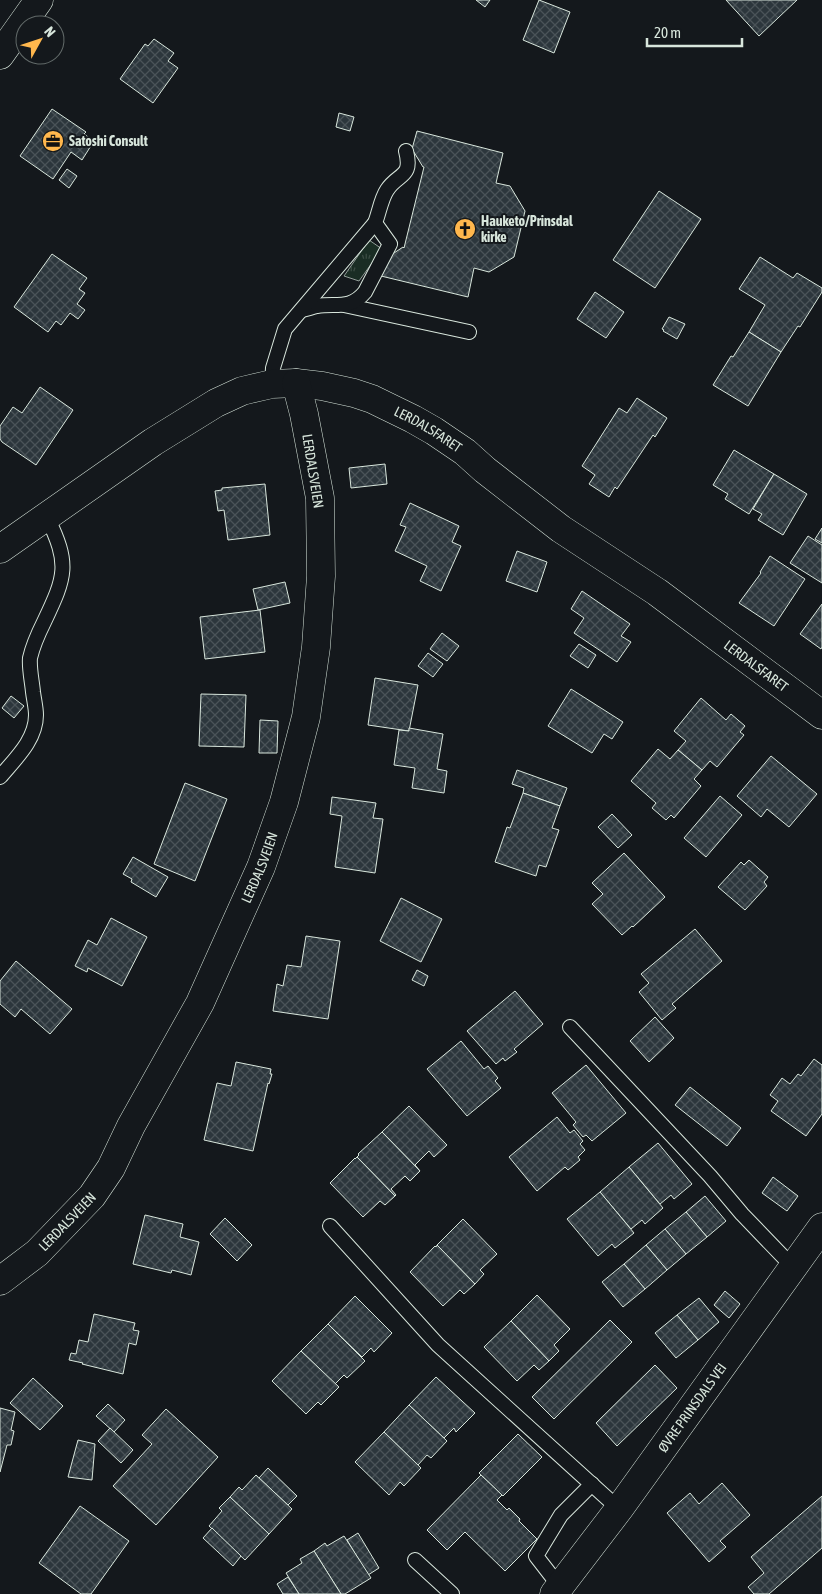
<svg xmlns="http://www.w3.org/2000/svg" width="822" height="1594" viewBox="0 0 822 1594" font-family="'Asap Condensed',sans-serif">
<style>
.grass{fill:url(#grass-tufts);stroke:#939e99}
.building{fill:url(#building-cross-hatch);stroke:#d8e6dc}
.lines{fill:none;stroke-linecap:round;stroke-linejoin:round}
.lane-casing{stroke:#d8e6dc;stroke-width:16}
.street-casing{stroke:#d8e6dc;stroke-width:29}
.secondary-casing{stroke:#d8e6dc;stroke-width:29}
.lane{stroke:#14181c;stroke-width:14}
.street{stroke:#14181c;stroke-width:28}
.secondary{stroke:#14181c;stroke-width:28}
.labels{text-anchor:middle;stroke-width:4;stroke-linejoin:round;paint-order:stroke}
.poi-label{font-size:14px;font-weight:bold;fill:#d8e6dc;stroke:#14181c;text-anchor:start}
.street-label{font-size:14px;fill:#d8e6dc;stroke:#14181c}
</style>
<defs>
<pattern id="grass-tufts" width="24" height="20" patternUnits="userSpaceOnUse" patternTransform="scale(1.25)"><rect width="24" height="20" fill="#1a2d24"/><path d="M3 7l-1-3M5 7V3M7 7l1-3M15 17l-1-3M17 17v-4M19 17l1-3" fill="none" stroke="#3b4b43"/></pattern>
<pattern id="building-cross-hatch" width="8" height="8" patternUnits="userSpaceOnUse" patternTransform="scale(1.25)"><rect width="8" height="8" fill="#2c363c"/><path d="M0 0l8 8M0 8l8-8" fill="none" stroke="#4a5358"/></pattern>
</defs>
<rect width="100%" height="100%" fill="#14181c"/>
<path class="grass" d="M369,240l13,9 -23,32 -15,-5z"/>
<g class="building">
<path d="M476,0h14l-5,7z"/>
<path d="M539,0l31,12 -16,41 -31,-13z"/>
<path d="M726,0h71l-38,36z"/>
<path d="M154,39l20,14 -6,8 10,7 -25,35 -33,-24 25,-35 3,2z"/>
<path d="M52,109l34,23 -2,2 10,7 -12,19 -11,-8 -18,27 -33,-23z"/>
<path d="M339,113l15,4 -4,14 -14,-4z"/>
<path d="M417,131l86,22 -7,30 14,3 15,25 -11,46 -25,15 -15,-4 -6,29 -87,-21 4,-17 18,-12 1,1 20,-81h-1l-11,-18z"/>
<path d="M67,169l10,7 -8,12 -10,-8z"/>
<path d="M659,191l42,28 -46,69 -42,-28z"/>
<path d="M52,254l35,24 -8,11 6,4 -8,11 8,6 -7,9 -8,-6 -9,12 -5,-4 -8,11 -34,-25z"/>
<path d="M760,257l33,21 4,-5 25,15v4l-22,35 -2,-1 -17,26 -32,-20 16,-27 -26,-16z"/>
<path d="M595,292l29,20 -18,26 -29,-19z"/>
<path d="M669,317l16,7 -8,15 -14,-8 1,-1 -2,-1z"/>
<path d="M749,332l32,20 -33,54 -35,-21 18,-29 2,1z"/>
<path d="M40,387l33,23 -37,55 -34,-23 -2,-3v-13l13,-19 9,6z"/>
<path d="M637,398l30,20 -12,19 -2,-2 -36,54 -2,-2 -6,10 -20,-13 6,-9 -13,-9 37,-58 8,5z"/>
<path d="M734,450l40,24 -25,40 -24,-15 3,-5 -15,-9z"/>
<path d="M385,464l2,20 -36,4 -2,-20z"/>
<path d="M774,474l33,20 -24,41 -25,-15 4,-6 -9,-5z"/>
<path d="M265,484l5,51 -42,5 -4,-30 -6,1 -3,-20 7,-1v-2z"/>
<path d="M410,503l49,23 -7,16 9,4 -20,45 -21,-10 7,-15 -32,-15 11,-24 -6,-2z"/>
<path d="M822,528v15l-7,-4z"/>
<path d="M808,536l14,9v38l-32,-20z"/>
<path d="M517,551l30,11 -10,30 -31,-11z"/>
<path d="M770,556l35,23 -31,47 -35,-23 22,-30 -1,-1z"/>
<path d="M285,582l5,21 -32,7 -5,-21z"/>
<path d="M582,591l48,33 -9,12 10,6 -14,20 -43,-29 10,-15 -13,-9z"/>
<path d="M822,604v43l-1,2 -21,-15z"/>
<path d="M260,610l5,42 -60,7 -5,-42z"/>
<path d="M442,633l17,13 -12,15 -17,-12z"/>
<path d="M579,644l17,11 -8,13 -18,-12z"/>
<path d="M428,653l15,11 -10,13 -15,-11z"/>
<path d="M375,678l43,7 -9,46 -41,-6z"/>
<path d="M571,689l52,33 -11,17 -8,-5 -12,19 -44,-27z"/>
<path d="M201,694l45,1 -2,52 -45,-1z"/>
<path d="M11,696l13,10 -10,12 -12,-10z"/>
<path d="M701,698l25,22 5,-6 14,12 -5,6 4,3 -27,32 -7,-6 -8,9 -24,-20 8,-9 -12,-10z"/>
<path d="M260,720l18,1 -1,32h-18z"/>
<path d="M409,728l34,6 -6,35 10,2 -3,22 -32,-5 3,-20 -21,-3 5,-35 10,1z"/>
<path d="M658,749l12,10 8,-9 24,20 -8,9 7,7 -27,32 -3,-3 -5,5 -14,-12 4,-5 -25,-22z"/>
<path d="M771,756l46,38 -28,33 -22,-18 -6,8 -24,-21z"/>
<path d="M517,770l50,18 -7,18 -37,-13 1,-5 -12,-4z"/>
<path d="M185,783l42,16 -32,82 -41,-17z"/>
<path d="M523,793l37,13 -8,22 7,2 -13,37 -7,-2 -3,11 -41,-14 12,-35 3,1z"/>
<path d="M720,796l22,19 -36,42 -22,-19z"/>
<path d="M332,797l44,6 -3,15 10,1 -8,54 -40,-6 7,-51 -12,-2z"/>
<path d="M612,814l20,21 -14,13 -20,-21z"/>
<path d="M624,853l41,44 -32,30 -1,-1 -10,9 -30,-31 11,-10 -11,-11z"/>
<path d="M133,857l35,20 -12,20 -25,-15 1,-3 -9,-5z"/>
<path d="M749,860l19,17 -4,5 3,4 -22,24 -27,-23 23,-25 3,3z"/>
<path d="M401,898l41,21 -21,43 -41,-21z"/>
<path d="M111,918l36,19 -25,49 -34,-18 -1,4 -12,-6 13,-26 9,5z"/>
<path d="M695,929l27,32 -50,43 4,4 -14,12 -23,-28 10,-9 -8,-9z"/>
<path d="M306,936l34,5 -12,78 -55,-8 4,-27 6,2 4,-21 14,2z"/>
<path d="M16,961l56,48 -22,25 -29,-25 -6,8 -15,-13v-23z"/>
<path d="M417,970l11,6 -4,10 -12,-6z"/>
<path d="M515,991l28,33 -29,25 3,3 -12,9 -2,-3 -7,6 -29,-33z"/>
<path d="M655,1017l19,21 -25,24 -19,-21z"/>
<path d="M461,1041l23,28 4,-3 10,12 -3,3 6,7 -34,28 -40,-47z"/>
<path d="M814,1059l8,6v49l-16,22 -35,-25 7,-10 -8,-6 12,-17 8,6 8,-10 3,2z"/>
<path d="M236,1062l35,7 -1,5h2l-3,10 -1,-1 -15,68 -49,-11 13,-57 14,3z"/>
<path d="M586,1065l40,48 -34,28 -6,-6 -3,2 -10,-12 3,-3 -24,-29z"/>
<path d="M690,1087l51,41 -14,18 -52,-41z"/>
<path d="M409,1106l38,39 -13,12 -5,-6 -14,14 5,6 -38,-39z"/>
<path d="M557,1117l13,16 4,-3 9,11 -3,3 5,6 -7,7 2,3 -12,10 -3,-3 -28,24 -28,-34z"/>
<path d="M382,1132l38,39 -10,10 -5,-5 -14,13 5,6 -1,1 -38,-39 2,-2 -1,-1z"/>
<path d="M658,1143l34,41 -18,15 -3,-4 -11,9 -31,-37z"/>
<path d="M357,1157l38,39 -10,9 -5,-4 -17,16 -33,-34 25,-25v1z"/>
<path d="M629,1167l34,41 -18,16 -3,-4 -11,9 -31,-37z"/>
<path d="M773,1177l25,19 -11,15 -25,-18z"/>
<path d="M600,1192l34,41 -19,15 -3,-4 -14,12 -31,-37z"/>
<path d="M705,1196l21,25 -19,16 -21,-25z"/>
<path d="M686,1212l21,25 -21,17 -21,-25z"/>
<path d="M145,1215l38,9 -3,13 19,5 -8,33 -19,-5 -1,3 -38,-9z"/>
<path d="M225,1218l27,27 -15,16 -27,-27z"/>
<path d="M463,1219l34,35 -17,16 4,4 -9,10 -38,-39z"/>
<path d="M665,1229l21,25 -19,16 -21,-25z"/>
<path d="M437,1245l38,39 -11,10 -4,-4 -17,16 -33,-34 25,-26 1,1z"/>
<path d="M646,1245l21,25 -22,19 -21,-25z"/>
<path d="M624,1264l21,25 -22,18 -21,-25z"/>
<path d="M725,1291l15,13 -11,14 -15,-13z"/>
<path d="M537,1295l33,34 -16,16 5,6 -10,10 -38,-40z"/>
<path d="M355,1296l37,37 -18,19 -3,-4 -9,9 -34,-33z"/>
<path d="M699,1298l20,24 -21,18 -21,-25z"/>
<path d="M94,1314l41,9 -2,7 6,1 -3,14 -7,-2 -6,31 -41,-10 1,-1 -14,-3 2,-7 5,1 3,-14 9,2z"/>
<path d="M677,1315l21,25 -22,18 -21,-25z"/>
<path d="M610,1320l22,22 -78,77 -22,-22z"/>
<path d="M511,1321l38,40 -10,9 -5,-5 -17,16 -33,-34z"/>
<path d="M328,1324l37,37 -18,17 -3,-3 -9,9 -34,-33z"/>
<path d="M301,1351l38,36 -18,18 -3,-3 -12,12 -34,-33z"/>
<path d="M655,1365l22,23 -60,58 -21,-23z"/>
<path d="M436,1377l39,36 -19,19 -2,-4 -10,10 -35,-33z"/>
<path d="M33,1378l30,28 -23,24 -30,-27z"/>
<path d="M108,1404l17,16 -11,12 -18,-16z"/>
<path d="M409,1405l38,36 -16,17 -4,-3 -9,10 -34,-33z"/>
<path d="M0,1408l15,4 -4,18 3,1 -3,14h-4l-7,27z"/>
<path d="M166,1409l52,48 -62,68 -43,-39 39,-42 -10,-9z"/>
<path d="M110,1428l23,22 -12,13 -23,-22z"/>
<path d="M384,1432l37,36 -17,18 -4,-4 -11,13 -34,-33z"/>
<path d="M518,1434l24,23 -39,39 -24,-23z"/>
<path d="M78,1440l17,4 -3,36 -24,-3z"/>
<path d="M268,1468l29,28 -9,9 -29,-27z"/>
<path d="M256,1475l36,34 -23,25 -39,-37 9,-10 3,3z"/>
<path d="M481,1475l21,20 -5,5 10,10 2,-2 11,11 -1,2 18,18 -32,32 -40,-39 -18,18 -20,-20z"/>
<path d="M722,1483l28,32 -30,26 6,6 -17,15 -42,-49 23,-20 9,11z"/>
<path d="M822,1496v52l-53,46h-15l-6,-7 16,-14 -13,-16z"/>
<path d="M230,1497l39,37 -24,26 -36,-34 13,-15 -3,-3z"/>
<path d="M80,1506l49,35 -38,53h-10l-42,-31z"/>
<path d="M212,1528l29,28 -8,10 -30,-28z"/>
<path d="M358,1533l21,35 -11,7 -21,-35z"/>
<path d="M344,1536l27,42 -26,16h-4l-27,-43 11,-8 2,3z"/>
<path d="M314,1551l27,43h-42l-13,-21 16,-10 -2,-4z"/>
<path d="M288,1577l11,17h-16l-6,-10z"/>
</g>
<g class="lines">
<g class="lane-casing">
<g id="lane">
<path d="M344,305l125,27"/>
<path d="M302,310c5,-1 10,-3 15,-4 20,-3 33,4 48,-14l25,-48 -15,-21c4,-10 6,-24 12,-33 11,-17 26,-12 19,-39"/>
<path d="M272,384l1,-16 12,-39 90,-106"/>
<path d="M0,777c15,-18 36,-37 36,-62 0,-7 -2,-15 -3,-23 -1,-11 -4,-24 -3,-34 3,-13 8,-24 14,-36 22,-46 26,-58 3,-105"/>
<path d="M570,1027l140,149 32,38 51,53"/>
<path d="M330,1226l108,119 181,164"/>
<path d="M415,1560l37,34"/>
<path d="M560,1587l-24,-31 25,-41 31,-31"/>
</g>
</g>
<g class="street-casing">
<g id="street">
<path id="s1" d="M0,549l153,-107 63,-39 26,-12 30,-7 24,-1 26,3 32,7 18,6 41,20 21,12 31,21 20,18 76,59 96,63 165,123"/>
<path id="s2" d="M0,1281l37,-28 55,-57 19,-28 20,-42 69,-123 61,-136 23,-65 22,-85 10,-70 5,-71 -1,-78 -16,-84 -8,-31"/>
<path id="s3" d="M554,1594l65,-85 203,-282"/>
</g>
</g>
<g class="secondary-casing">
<path id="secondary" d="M0,55l39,-55"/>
</g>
<use href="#lane" class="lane"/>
<use href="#street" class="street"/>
<use href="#secondary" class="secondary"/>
</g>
<defs>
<g id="office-disc" transform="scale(1.125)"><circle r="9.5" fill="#ffb74d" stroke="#14181c"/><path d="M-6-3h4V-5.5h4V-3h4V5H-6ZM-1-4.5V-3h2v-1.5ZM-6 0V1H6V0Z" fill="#111"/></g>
<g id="church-disc" transform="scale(1.125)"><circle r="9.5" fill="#ffb74d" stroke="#14181c"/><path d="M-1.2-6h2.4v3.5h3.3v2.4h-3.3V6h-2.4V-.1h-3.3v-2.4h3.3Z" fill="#111"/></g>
</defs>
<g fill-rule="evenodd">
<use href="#office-disc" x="53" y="141"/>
<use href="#church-disc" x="465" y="229"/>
</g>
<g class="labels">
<g class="poi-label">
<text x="69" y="146">Satoshi Consult</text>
<text x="481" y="226">Hauketo/Prinsdal<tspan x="481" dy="16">kirke</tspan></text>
</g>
<g class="street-label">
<text dy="5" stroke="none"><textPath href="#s1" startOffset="486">LERDALSFARET</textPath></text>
<text transform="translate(313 471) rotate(81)" y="5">LERDALSVEIEN</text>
<text dy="5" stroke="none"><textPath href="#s1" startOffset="891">LERDALSFARET</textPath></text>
<text dy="5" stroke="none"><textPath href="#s2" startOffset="495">LERDALSVEIEN</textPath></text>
<text dy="5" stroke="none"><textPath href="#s2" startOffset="90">LERDALSVEIEN</textPath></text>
<text dy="5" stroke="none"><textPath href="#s3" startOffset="232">ØVRE PRINSDALS VEI</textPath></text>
</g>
</g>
<g transform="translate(40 40) rotate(50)"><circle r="24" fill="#14181c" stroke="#626a69"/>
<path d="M0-4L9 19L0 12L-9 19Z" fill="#ffb74d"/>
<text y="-8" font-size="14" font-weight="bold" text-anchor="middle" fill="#d8e6dc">N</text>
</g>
<path d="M647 38v8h95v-8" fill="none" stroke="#d8e6dc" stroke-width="2.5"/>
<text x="654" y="38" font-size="15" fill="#d8e6dc" stroke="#14181c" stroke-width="4" paint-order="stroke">20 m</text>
</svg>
